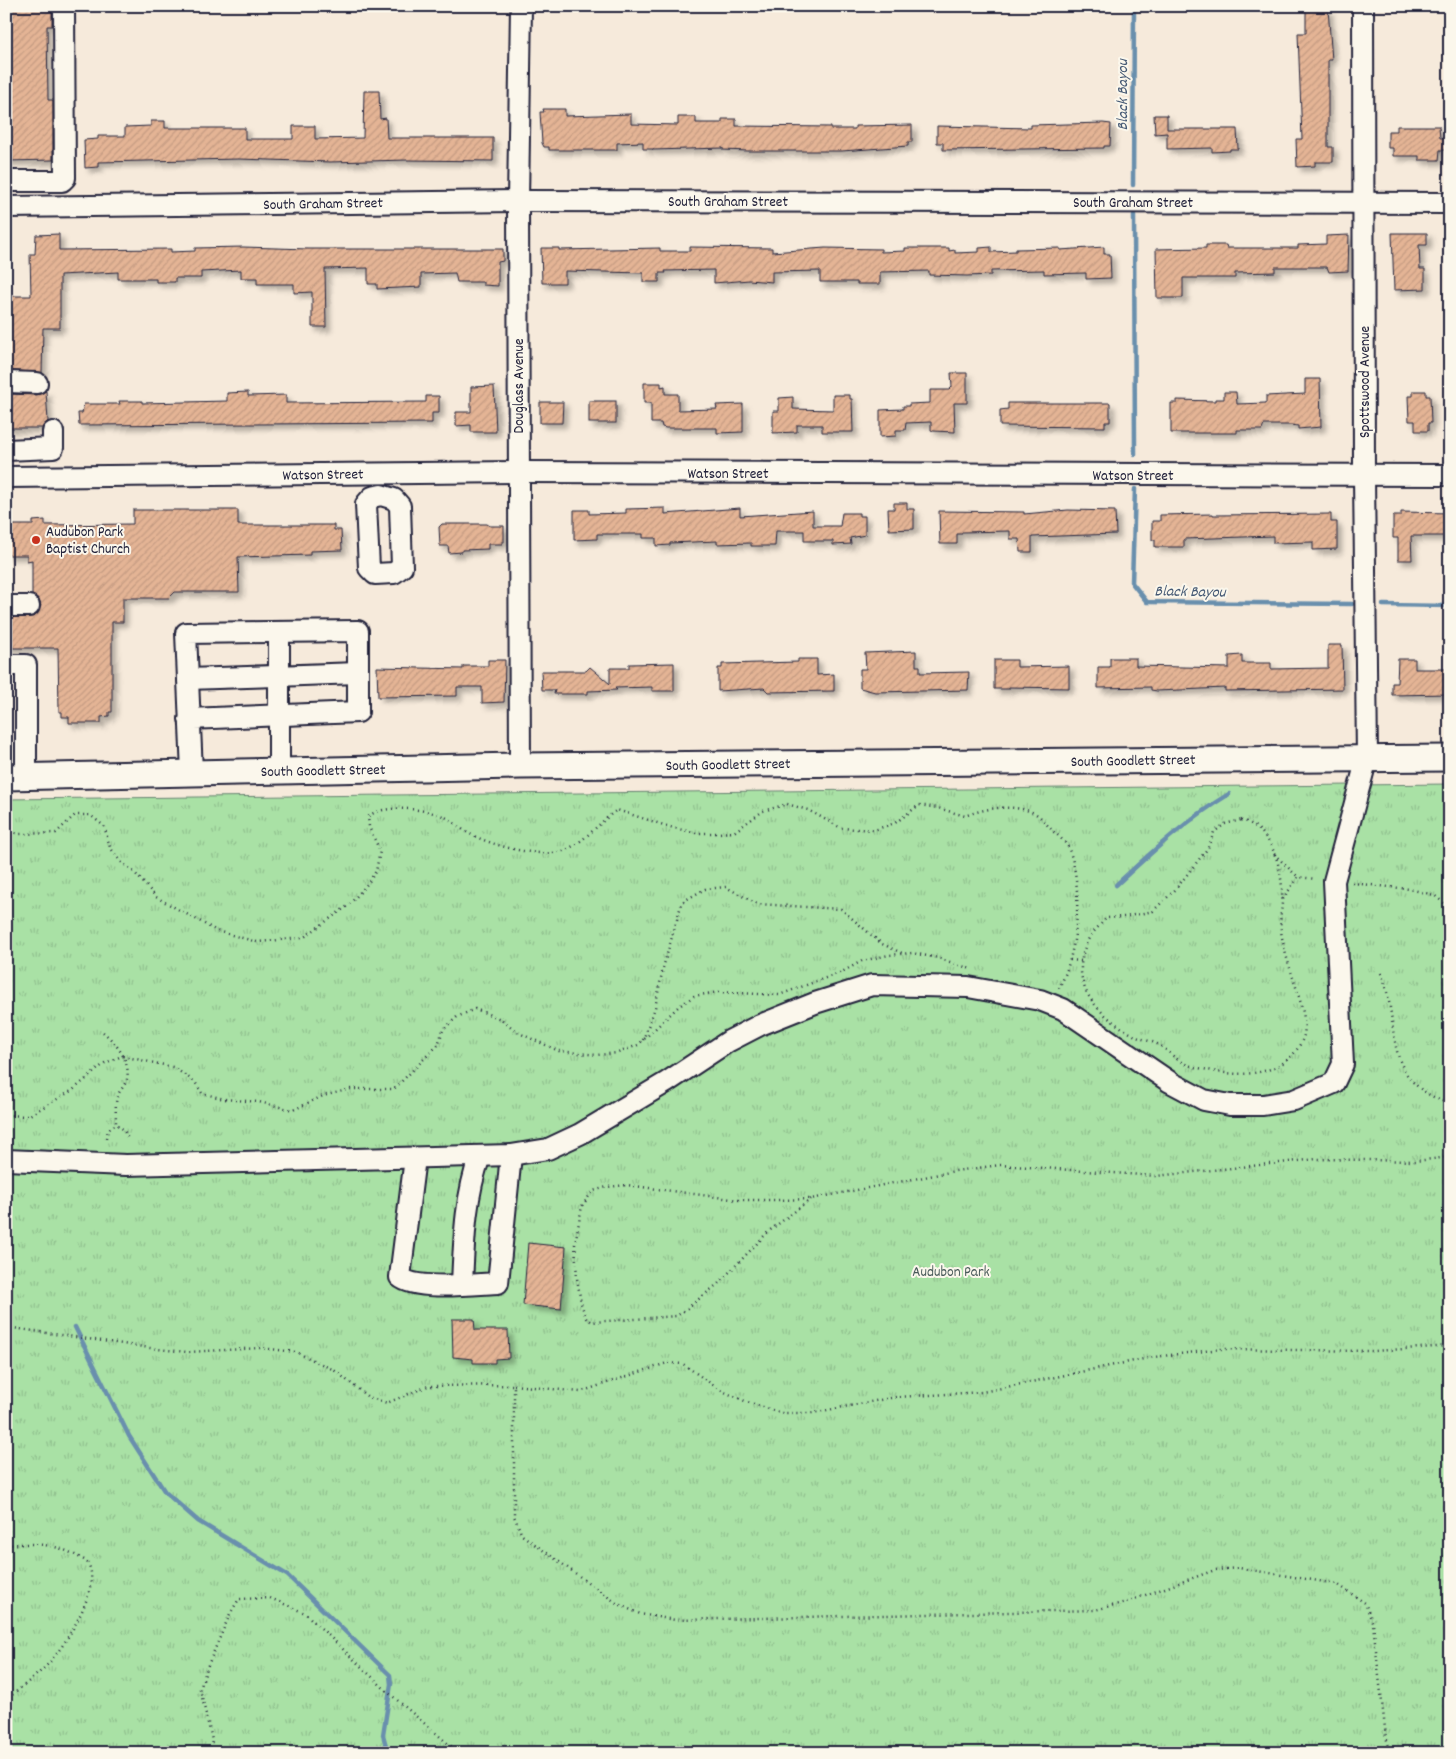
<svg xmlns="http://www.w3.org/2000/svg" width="1456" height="1759" viewBox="0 0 1456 1759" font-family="Dekko,sans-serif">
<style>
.park{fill:url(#park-tufts);stroke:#668270}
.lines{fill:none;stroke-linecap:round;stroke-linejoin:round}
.stream{stroke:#698fad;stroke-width:4.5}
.building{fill:url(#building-hatch);stroke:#22223b;filter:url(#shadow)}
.minor-casing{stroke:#22223b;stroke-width:24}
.major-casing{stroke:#22223b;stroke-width:29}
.path{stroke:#22223b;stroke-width:2.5;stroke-dasharray:1 4;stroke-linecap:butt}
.minor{stroke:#fbf7ec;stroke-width:20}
.major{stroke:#fbf7ec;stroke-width:25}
.poi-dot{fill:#c8321e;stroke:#fbf7ec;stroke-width:2}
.labels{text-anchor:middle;stroke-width:4;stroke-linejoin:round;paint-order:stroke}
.street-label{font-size:15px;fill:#22223b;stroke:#fbf7ec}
.poi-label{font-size:15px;fill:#22223b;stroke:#fbf7ec;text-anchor:start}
.park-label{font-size:15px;fill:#4a5b5b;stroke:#fbf7ec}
.water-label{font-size:16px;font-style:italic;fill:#455974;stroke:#fbf7ec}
</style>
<defs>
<pattern id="park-tufts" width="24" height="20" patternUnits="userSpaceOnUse" patternTransform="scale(1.25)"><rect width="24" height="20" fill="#a9e1a5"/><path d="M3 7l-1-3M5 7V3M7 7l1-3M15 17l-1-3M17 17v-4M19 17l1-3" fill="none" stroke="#91c18f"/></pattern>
<pattern id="building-hatch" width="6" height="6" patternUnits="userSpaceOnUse" patternTransform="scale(1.25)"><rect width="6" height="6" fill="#e4b495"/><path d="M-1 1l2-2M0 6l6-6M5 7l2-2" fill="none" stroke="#c39a81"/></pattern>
<filter id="shadow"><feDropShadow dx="4.5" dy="4.5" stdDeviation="2.5" flood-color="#0004"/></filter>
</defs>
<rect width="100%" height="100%" fill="#f6eadb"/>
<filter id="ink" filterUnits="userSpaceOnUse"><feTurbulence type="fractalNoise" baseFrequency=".02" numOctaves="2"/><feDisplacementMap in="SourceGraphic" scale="10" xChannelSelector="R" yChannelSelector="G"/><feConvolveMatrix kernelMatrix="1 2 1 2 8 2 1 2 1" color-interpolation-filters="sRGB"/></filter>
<g filter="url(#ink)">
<path class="park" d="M1450,784v969h-1444v-954z"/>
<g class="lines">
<g class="stream">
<path d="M1133,185l1,-179"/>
<path d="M1134,215l1,239"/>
<path d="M1135,489l-3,94 15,19 205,2"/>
<path d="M1383,605l67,1"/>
<path d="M1116,885c36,-33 70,-65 113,-91"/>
<path d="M75,1327l54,109 36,56 33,29 89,54 103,100 1,9 -8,51 5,18"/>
</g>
</g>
<g class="building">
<path d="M6,6h46v20h-5l1,74h5v60l-47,1z"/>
<path d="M1306,6h18v3h4l4,51h-4v87h5v15h-18v4l-18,1 -1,-28h6l-4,-106h8z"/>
<path d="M364,91h15l1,28 6,-1 1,20h106v23l-86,-1 -77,2 -91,-3 -141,3v5l-13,1 -1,-28 14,-1v-3h27v-9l26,-1v-5h14v7h80v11h48v-13h22v13l48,-1z"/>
<path d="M543,109h22v7l66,-2v10l47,1v-8h18v6h26v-4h14v7l95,1v2h24v-3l57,-1v17h-4v4l-66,5h-94l-25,-1v-2l-70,2v-1h-10v-7l-26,1v7h-68v-3h-5l-2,-4 -2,-31h4z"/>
<path d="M1154,115h13v14h70l1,20h-8v2l-18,1v-4l-45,1v-16l-12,1z"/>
<path d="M1103,123l8,1 -1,22h-6v2l-161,2v-7h-6v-17l94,2v-3z"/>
<path d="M1397,126h42l1,12h6v12h-6l-1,10h-20v-4h-26v-8h-5v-17h9z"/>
<path d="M1392,233h35v12h-8l1,24h5v20l-31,1z"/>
<path d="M59,234v16l112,-1v3l24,-1v-3l48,-1 65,2h195v12l-5,1v24l-15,-1v-3h-26l-2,-9 -34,1v13l-44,2v-5h-9v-16l-43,1 1,58h-14v-35l-18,1v-9h-37v-6h-16v-8l-40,2v6h-26v4h-19v-3h-38v-7l-58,3v53h-17l-1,45 -36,-3v-74h25l-1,-42h5l1,-19z"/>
<path d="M1349,235l-1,36 -19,1 -2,-5h-52v5l-40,1v5h-52v20h-26l-1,-49 50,-1v-3h20l1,3h71v-3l28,-1v-8z"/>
<path d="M690,247l82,1v4l53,-4 56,1v3l24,-1v-3h44v3l6,-1v3l24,-1v-4l12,-1v5l25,-1v-2l44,-1v2l44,-3v7h6l1,24 -25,1v-6l-42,1v-4l-53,1v4l-24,1 -38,-1v-4l-49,1v12h-23v-2h-37v-11l-48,1v10l-23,-2 -35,3v-13l-49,1 1,2h-7v9h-16v-9l-78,-2v12h-23l-1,-35h18v2l101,-2v3h30z"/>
<path d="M951,373h16v30h-13l1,29 -22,-1 -2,-1v-8l-25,1 -1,7h-9v6l-16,1v-27l23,-1v-3h6v-2l21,-1v-13h19l3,-3z"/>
<path d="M1305,379h15l1,48 -23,2v-3l-7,-1h-27l-2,5h-25v3h-66v-30h6v-3l38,1v-2h9v-7h12l1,12 29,-1v-7l39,-2z"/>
<path d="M644,383h17v4l4,-1v8h13v16l39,-1 -1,-4 27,-1v28l-26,1v-5h-51l-4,-1 -1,-4h-10v-20h-7z"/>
<path d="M494,386l2,46h-25v-7l-15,1v-14h15v-25z"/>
<path d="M46,391l2,30 -6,7h-36v-34l31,1z"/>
<path d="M1413,391h13v5h4l1,27h-3v8h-13v-10h-6l-1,-25h5z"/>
<path d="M248,392v4l38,-1v8l140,-1v-6h13v17h-7v10l-353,2 -1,-12h4l2,-9h36l-1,-3h23v2l85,-2v-8z"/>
<path d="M833,395h17v4h2l1,33h-31v-7h-25v7l-24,1v-22h6v-13l14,-1v12l40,1z"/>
<rect x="589" y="401" width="27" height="22"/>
<path d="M540,402h23l-1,21h-22z"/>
<path d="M1008,403h102v19h-5v5l-105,-1v-16l8,-1z"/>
<path d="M894,503h13v6h7v20l-25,1 -1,-21h6z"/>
<path d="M665,508v6l75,-6v8l73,-5v15h27l2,-13h17v3h6v19l-15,3 1,6 -18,1v-4h-29v-10h-28l-1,15h-24v-3l-34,1v-3l-47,2v2l-14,1v-8h-13v-4h-46v5l-23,1v-30h15v4l37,-1v-4z"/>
<path d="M133,510h105v15h96v5h7l1,20 -32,1v4l-72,2 1,35h-64l-6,6h-46v24h-11v90h-3v4l-8,1v6h-32v-6h-7v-5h-3l-1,-64h-52v-30l28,-2 7,-10 -2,-6 -7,-5v-35l-5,1v-6h-21v-30h27v-4l12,-1v5l88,-1z"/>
<path d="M1068,510l47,1 1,23 -84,3v15h-12l-1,-13h-9v-8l-48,1v2h-5v10h-17l-1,-33 85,1v2z"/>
<path d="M1401,512l49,1v23h-39l1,24h-14v-22h-5v-22h8z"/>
<path d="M1213,514v1l118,-1v8h6v27l-24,1v-8l-40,1v-7l-89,3v8h-29v-7h-3v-19h8v-6z"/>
<path d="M442,524h45l3,2h14v16h-2v2h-14v5l-26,1v2l-13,1 -1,-7h-8l-1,-19z"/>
<path d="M1328,645h14l1,44 -118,2v-3l-68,3 -6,-1v-3l-53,1v-21h12v-9h26v8l93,2v-12l13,-1v8h29v6l57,-1z"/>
<path d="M916,651v15h4v7l49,-1 -1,18 -93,2 -15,-4v-19h6l-1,-16z"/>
<path d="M798,659h19v16l17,-1v17l-66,1 -4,-4 -46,3v-23h4v-4l76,-2z"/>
<path d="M1398,659h17v10h35v25l-58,1v-12h5z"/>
<path d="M488,660h17l-1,42 -22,1v-16h-25v9l-79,1 -1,-30 86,2v-3h25z"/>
<path d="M994,660h23v7l52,-1v22l-60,-1v2h-15z"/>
<path d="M674,663v28h-22v-4l-37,1 2,2 -29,1v3h-34l1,-4h-13l-1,-19h45l4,-4 20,17v-16h19v-4z"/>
<path d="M528,1243l38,4 -5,62 -38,-4z"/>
<path d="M452,1319h22l1,11h33l1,28 -14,1v4h-22v-4l-20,-2z"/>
</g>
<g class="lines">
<g class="minor-casing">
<g id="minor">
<path d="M6,181h56l3,-3 -1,-172"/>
<path d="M6,207l512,-6 932,2"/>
<path d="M6,382l31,1"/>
<path d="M6,450l47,-2v-16"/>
<path d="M6,477l513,-5 931,3"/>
<path d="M381,495l13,4 6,7 2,61 -8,6 -19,1 -6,-6 -3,-64 6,-7z"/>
<path d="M6,606h23"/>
<path d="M279,632v138"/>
<path d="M6,665h20v112"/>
<path d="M188,679l170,-6"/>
<path d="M189,719l169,-7v-81l-172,2 6,139"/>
<path d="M520,766l-2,-565 3,-195"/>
<path d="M415,1158l-15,119c16,14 76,7 98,6l13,-128"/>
<path d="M6,1160l120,5 385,-10 37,-6 32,-15 87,-52 62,-41 31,-16 55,-22 57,-18 96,2 72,13 23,9 107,73 34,18 26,5h33l31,-5 40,-17 9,-19 -9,-183 33,-123 -3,-283 -1,-469"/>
<path d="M462,1284c2,-43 3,-87 18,-128"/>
</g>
</g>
<g class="major-casing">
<path id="major" d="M6,777l514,-11 930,-8"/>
</g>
<g class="path">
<path d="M1241,820c35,9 45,60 40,92 -6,38 32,99 22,126 -15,38 -60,40 -95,32 -9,-2 -21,-4 -28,-9 -8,-5 -14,-12 -21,-16 -7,-4 -15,-5 -22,-8 -37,-21 -70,-49 -50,-95 4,-9 14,-17 19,-24l19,-1 28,-6 22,-21 33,-42 6,-16 11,-8z"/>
<path d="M6,830l12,4 38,-1 19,-18h15l14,11 6,21 10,14 14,11 22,25 61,34 40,11 46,-4 46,-33 19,-22 8,-12 4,-20 -11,-24 -1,-10c14,-14 60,-8 77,0 9,4 16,13 25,17 21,11 65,23 89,18 22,-5 40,-30 58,-42l53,17 26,6h23l15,-1 29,-21 24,-7 21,6 33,18 33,2 21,-7 24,-18 19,3 27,8c19,-8 51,-13 71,-2 6,4 11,11 16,16 5,5 13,11 16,17 16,37 10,106 -9,141"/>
<path d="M1274,854l24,23"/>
<path d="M1352,883l57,6 25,6 16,13"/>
<path d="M1283,899l15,-22 18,2"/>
<path d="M1070,960l12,1"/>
<path d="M1381,973c22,56 -3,106 69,131"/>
<path d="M103,1032c13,11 28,29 24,47 -2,7 -8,12 -10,18 -2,8 -1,19 -1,27l8,6 4,9"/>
<path d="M643,1040l12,-32 8,-40 19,-66 23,-13 21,-2 31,17 84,5 41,35 20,9"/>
<path d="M6,1115l22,1 45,-26 32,-27 17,-7 51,11 22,15 7,11 22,6 35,3 34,8 30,-14 28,-7h43l44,-44 5,-15 14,-13 18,-8 26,10 18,14 40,18 38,4 21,-2 20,-8 40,-38 16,-11 24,-4 61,3 63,-23 20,-11 27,-6 23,-2 26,5 33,11"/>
<path d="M106,1138l2,-8 8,-6"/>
<path d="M811,1199l-42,32 -51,53 -41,32 -85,6 -6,-4 -5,-15 -4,-25 -2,-34 7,-38 11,-15 14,-4 20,-2 112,15h38l34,-1 144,-28 45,-6 156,11 161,-17 98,2 35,-4"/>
<path d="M6,1327l151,22 31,3 73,-4 35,4 38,18 34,27 19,6 41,-17 86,-1v131l8,19 96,69 22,10 35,6 420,-10 31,-8 89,-32 24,-2 98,16 28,19 8,21 13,113 5,16"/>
<path d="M514,1385l66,7 87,-29 16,1 37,26 25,11 36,12h31l84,-16 86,-5 172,-35 67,-8 153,2 76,-5"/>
<path d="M6,1545c26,-2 48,-2 71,11 3,2 8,4 10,6 17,23 -22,83 -37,100 -13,14 -30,26 -44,38"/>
<path d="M210,1753l2,-13 -12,-51 8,-24 22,-51 9,-15 31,-1 35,15 85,81 69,59"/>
</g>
<use href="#minor" class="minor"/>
<use href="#major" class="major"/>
</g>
</g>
<circle class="poi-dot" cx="36" cy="540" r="5"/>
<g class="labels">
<g class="street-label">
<text x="728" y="206">South Graham Street</text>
<text x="1133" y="207">South Graham Street</text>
<text transform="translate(323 203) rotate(-1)" y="5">South Graham Street</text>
<text transform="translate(1364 382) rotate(-90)" y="5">Spottswood Avenue</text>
<text transform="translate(518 386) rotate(-90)" y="5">Douglass Avenue</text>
<text x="728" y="478">Watson Street</text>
<text transform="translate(323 474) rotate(-1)" y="5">Watson Street</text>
<text x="1133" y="480">Watson Street</text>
<text transform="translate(1133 760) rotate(-1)" y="5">South Goodlett Street</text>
<text transform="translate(728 764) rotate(-1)" y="5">South Goodlett Street</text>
<text transform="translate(323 770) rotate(-1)" y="5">South Goodlett Street</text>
</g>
<g class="poi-label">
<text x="46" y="536">Audubon Park<tspan x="46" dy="17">Baptist Church</tspan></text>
</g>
<g class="park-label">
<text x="951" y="1276">Audubon Park</text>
</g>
<g class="water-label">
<text transform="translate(1121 95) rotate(-90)" y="6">Black Bayou</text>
<text transform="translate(1190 590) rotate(1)" y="6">Black Bayou</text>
</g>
</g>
<rect width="1456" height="1759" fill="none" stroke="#fbf7ec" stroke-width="25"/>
<rect x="12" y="12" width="1431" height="1734" fill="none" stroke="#22223b" stroke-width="2" filter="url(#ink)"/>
</svg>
